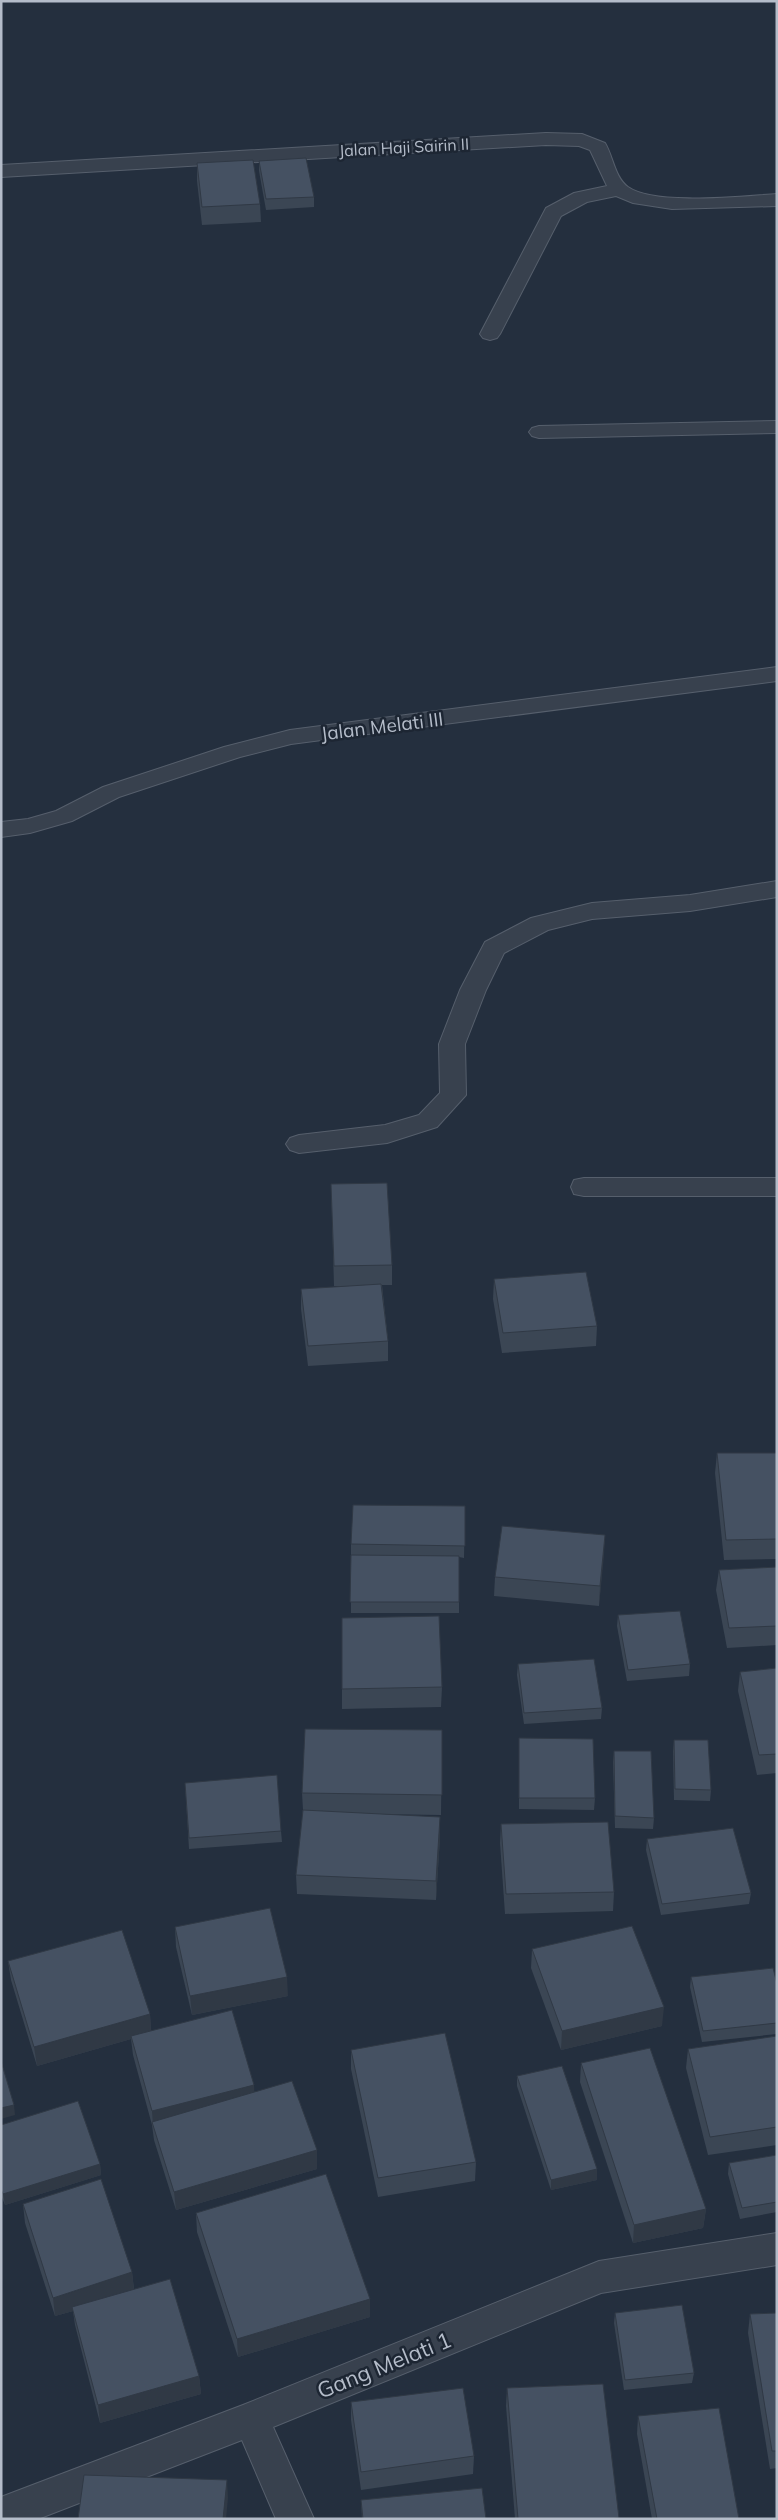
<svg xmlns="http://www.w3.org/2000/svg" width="778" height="2520" viewBox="0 0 778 2520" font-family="Mulish,sans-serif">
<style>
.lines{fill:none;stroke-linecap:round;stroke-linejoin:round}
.street-casing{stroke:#565f6c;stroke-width:2}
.street{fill:#38414e;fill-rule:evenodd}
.wall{fill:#3b4654}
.shaded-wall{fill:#303945}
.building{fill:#455162;stroke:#303945}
.labels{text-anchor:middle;stroke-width:5;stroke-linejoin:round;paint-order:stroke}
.far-street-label{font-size:16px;fill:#b4bcc9;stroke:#1d2633}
.street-label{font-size:19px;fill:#b4bcc9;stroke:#1d2633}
.near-street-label{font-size:22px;fill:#b4bcc9;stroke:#1d2633}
</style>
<rect width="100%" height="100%" fill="#242f3e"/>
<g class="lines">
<g class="street-casing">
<g id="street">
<path d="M546,133l36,1 23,9c8,13 10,35 23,44 27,19 115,9 149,7v12l-105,3 -39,-6 -17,-7 -29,6 -26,14 -61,118 -3,4 -7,2 -7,-2 -3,-4 66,-126 28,-15 33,-7 -17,-36 -11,-4 -33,-1 -545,32v-12z"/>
<path d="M777,421v12l-238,5 -7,-2 -3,-4 3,-4 7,-2z"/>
<path d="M777,667v14l-486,63 -51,13 -121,40 -47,24 -42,12 -29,4v-15l27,-3 28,-8 47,-24 121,-40 66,-17z"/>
<path d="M777,881v16l-87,14 -98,8 -44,11 -44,23 -18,37 -21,54 1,51 -29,32 -50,16 -88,10 -9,-3 -4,-6 4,-6 9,-3 86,-10 34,-10 21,-22 -1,-49 21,-54 25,-48 46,-24 61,-15 98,-8z"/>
<path d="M584,1178h193v18h-193l-10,-2 -3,-7 3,-7z"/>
<path d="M777,2233v32l-176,28 -328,134 41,92h-38l-34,-79 -204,79h-37v-22l242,-92 356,-144z"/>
</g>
</g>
<use href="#street" class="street"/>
</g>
<g class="wall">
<path d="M259,161l55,36v10l-48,3 -7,-39z"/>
<path d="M197,163l63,41 1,18 -59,3 -5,-44z"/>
<path d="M331,1184l61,81v20h-10l6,56v20l-80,5 -7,-57v-20l52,-3h-19z"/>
<path d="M494,1279l103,47 -1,20 -94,7 -9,-54z"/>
<path d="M717,1453h60v106l-53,1 -9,-87z"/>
<path d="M465,1506l-1,52 -5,-1v56h-108v-69z"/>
<path d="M605,1535l-6,71 -105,-10 1,-19z"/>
<path d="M777,1567v78l-50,3 -11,-58 3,-20z"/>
<path d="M618,1615l72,49 -1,12 -62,5 -10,-55z"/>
<path d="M342,1618l100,69 -1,20 -99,2z"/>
<path d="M518,1664l84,44 -1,11 -77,5 -7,-49z"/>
<path d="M777,1668v105l-20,2 -19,-84 2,-19z"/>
<path d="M442,1730l-1,85 -67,-1 66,23 -4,63 -139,-6 -1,-19 7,-65 -1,-17z"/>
<path d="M519,1738l76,60 -1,12 -75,-1z"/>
<path d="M674,1740l37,50 -1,11 -36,-1 -1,-49z"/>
<path d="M614,1751l40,67 -1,11 -38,-1 -2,-66z"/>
<path d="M185,1783l96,48 1,11 -93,7z"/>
<path d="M501,1824l113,68 -1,19 -108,3 -5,-71z"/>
<path d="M647,1839l104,54 -2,11 -88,11 -15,-65z"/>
<path d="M175,1927l113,69 -96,19 -16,-68z"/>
<path d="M532,1949l130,77 -101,24 -30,-82z"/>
<path d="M8,1961l142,53 1,17 104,61 62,58v19l-141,41 -22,-70 -2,-15 -19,-70 -2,-16 -94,27 -26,-86z"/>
<path d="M691,1977l86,7v50l-75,8 -12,-55z"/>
<path d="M777,2036v109l-69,10 -22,-87 2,-19z"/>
<path d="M351,2050l125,112 -1,19 -97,16 -27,-128z"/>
<path d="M581,2063l125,146 -3,19 -70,15 -53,-161z"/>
<path d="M517,2076l80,104 -46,10 -34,-104z"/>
<path d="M1,2125l99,39 1,11 -96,30 -4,-10z"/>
<path d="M777,2155v57l-37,7 -12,-45 1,-11z"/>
<path d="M23,2204l109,68 2,17 65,87 2,18 -101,29 -25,-98 -2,-14 -18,5 -30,-93z"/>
<path d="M196,2213l174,104 -132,40 -41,-125z"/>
<path d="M615,2313l79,60 -2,10 -68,7 -10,-67z"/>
<path d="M777,2313v155l-7,1 -22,-136 2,-19z"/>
<path d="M603,2384l15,135h-103l-9,-113 1,-18z"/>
<path d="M351,2402l123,54 -1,18 -112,16 -10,-70z"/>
<path d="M638,2416l101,103h-87l-15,-85z"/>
<path d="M361,2500l125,19h-124z"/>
</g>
<g class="shaded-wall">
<path d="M605,1535l-1,20 -5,51 1,-20z"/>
<path d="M440,1817v20l-4,63v-19z"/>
<path d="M287,1977l1,19 -96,19 -2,-19z"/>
<path d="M664,2007l-2,19 -101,24 1,-19z"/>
<path d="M150,2014l1,19 -20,3v3l-94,27 -3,-19z"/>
<path d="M254,2085l1,19 -102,21 -1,-14z"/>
<path d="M14,2105l1,10 -14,4v-11z"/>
<path d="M317,2150v19l-141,41 -2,-18z"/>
<path d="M100,2164l1,11 -96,30 -2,-11z"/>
<path d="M597,2169v11l-46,10v-10z"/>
<path d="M706,2209l-3,19 -70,15 1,-18z"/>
<path d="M132,2272l2,18 -62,17 1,4 -18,5 -2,-18z"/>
<path d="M370,2299v18l-132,40 -1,-18z"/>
<path d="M199,2376l2,18 -101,29 -2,-18z"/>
<path d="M227,2480l1,18 -2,21h-3z"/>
</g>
<g class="building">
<path d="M306,158l8,39 -48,2 -7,-38z"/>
<path d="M253,160l7,44 -58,3 -5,-44z"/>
<path d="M387,1183l5,82 -58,1 -3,-82z"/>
<path d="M586,1272l11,54 -94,7 -9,-54z"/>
<path d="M381,1284l7,57 -80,5 -7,-57z"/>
<path d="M717,1453h60v86l-51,1z"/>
<path d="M353,1505l112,1v40l-114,-2z"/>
<path d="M502,1526l103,9 -5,51 -105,-9z"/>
<path d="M351,1555l108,1v46h-109z"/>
<path d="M777,1567v59l-48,2 -10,-58z"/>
<path d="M680,1611l10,53 -62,6 -10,-55z"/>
<path d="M439,1616l3,71 -100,2v-71z"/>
<path d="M594,1659l8,49 -78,5 -6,-49z"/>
<path d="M777,1668v86l-18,1 -19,-83z"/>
<path d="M305,1729l137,1v65l-140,-2z"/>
<path d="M519,1738l74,1 2,59h-76z"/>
<path d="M674,1740h34l3,50 -36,-1z"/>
<path d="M614,1751h37l3,67 -39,-2z"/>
<path d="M277,1775l4,56 -92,7 -4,-55z"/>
<path d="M303,1810l137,7 -4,64 -140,-6z"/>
<path d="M608,1822l6,70 -108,2 -5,-70z"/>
<path d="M733,1828l18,65 -89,11 -15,-65z"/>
<path d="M270,1908l17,69 -97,19 -15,-69z"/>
<path d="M632,1926l32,81 -102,24 -30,-82z"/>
<path d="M122,1930l28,84 -116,33 -26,-86z"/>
<path d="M773,1968l4,16v39l-74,8 -12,-54z"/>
<path d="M232,2010l22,75 -102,26 -21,-75z"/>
<path d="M445,2033l31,129 -98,16 -27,-128z"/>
<path d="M777,2036v91l-67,10 -22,-88z"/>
<path d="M650,2048l56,161 -72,16 -53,-162z"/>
<path d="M1,2061l13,44 -13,3z"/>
<path d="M562,2066l35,103 -46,11 -34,-104z"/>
<path d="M292,2081l25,69 -143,42 -22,-70z"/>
<path d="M78,2101l22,63 -97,30 -2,-5v-64z"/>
<path d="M777,2155v47l-35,6 -13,-45z"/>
<path d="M326,2174l44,125 -133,40 -41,-126z"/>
<path d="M101,2179l31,93 -79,26 -30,-94z"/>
<path d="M170,2279l29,97 -101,29 -26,-98z"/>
<path d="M682,2305l12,68 -69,7 -10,-67z"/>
<path d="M777,2313v138h-5l-22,-137z"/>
<path d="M603,2384l16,134 -12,1h-89l-11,-131z"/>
<path d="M463,2388l11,68 -113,16 -10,-70z"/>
<path d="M719,2408l20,111h-82l-19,-103z"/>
<path d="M84,2475l143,5 -4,39h-145z"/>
<path d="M482,2488l4,31h-123l-2,-19z"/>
</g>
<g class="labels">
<g class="far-street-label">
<text transform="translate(404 147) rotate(-3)" y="6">Jalan Haji Sairin II</text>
</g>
<g class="street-label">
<text transform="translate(382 726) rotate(-7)" y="7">Jalan Melati III</text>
</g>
<g class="near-street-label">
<text transform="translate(384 2365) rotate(-22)" y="8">Gang Melati 1</text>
</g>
</g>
<rect width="778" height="2520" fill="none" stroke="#b4bcc9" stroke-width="5"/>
</svg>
